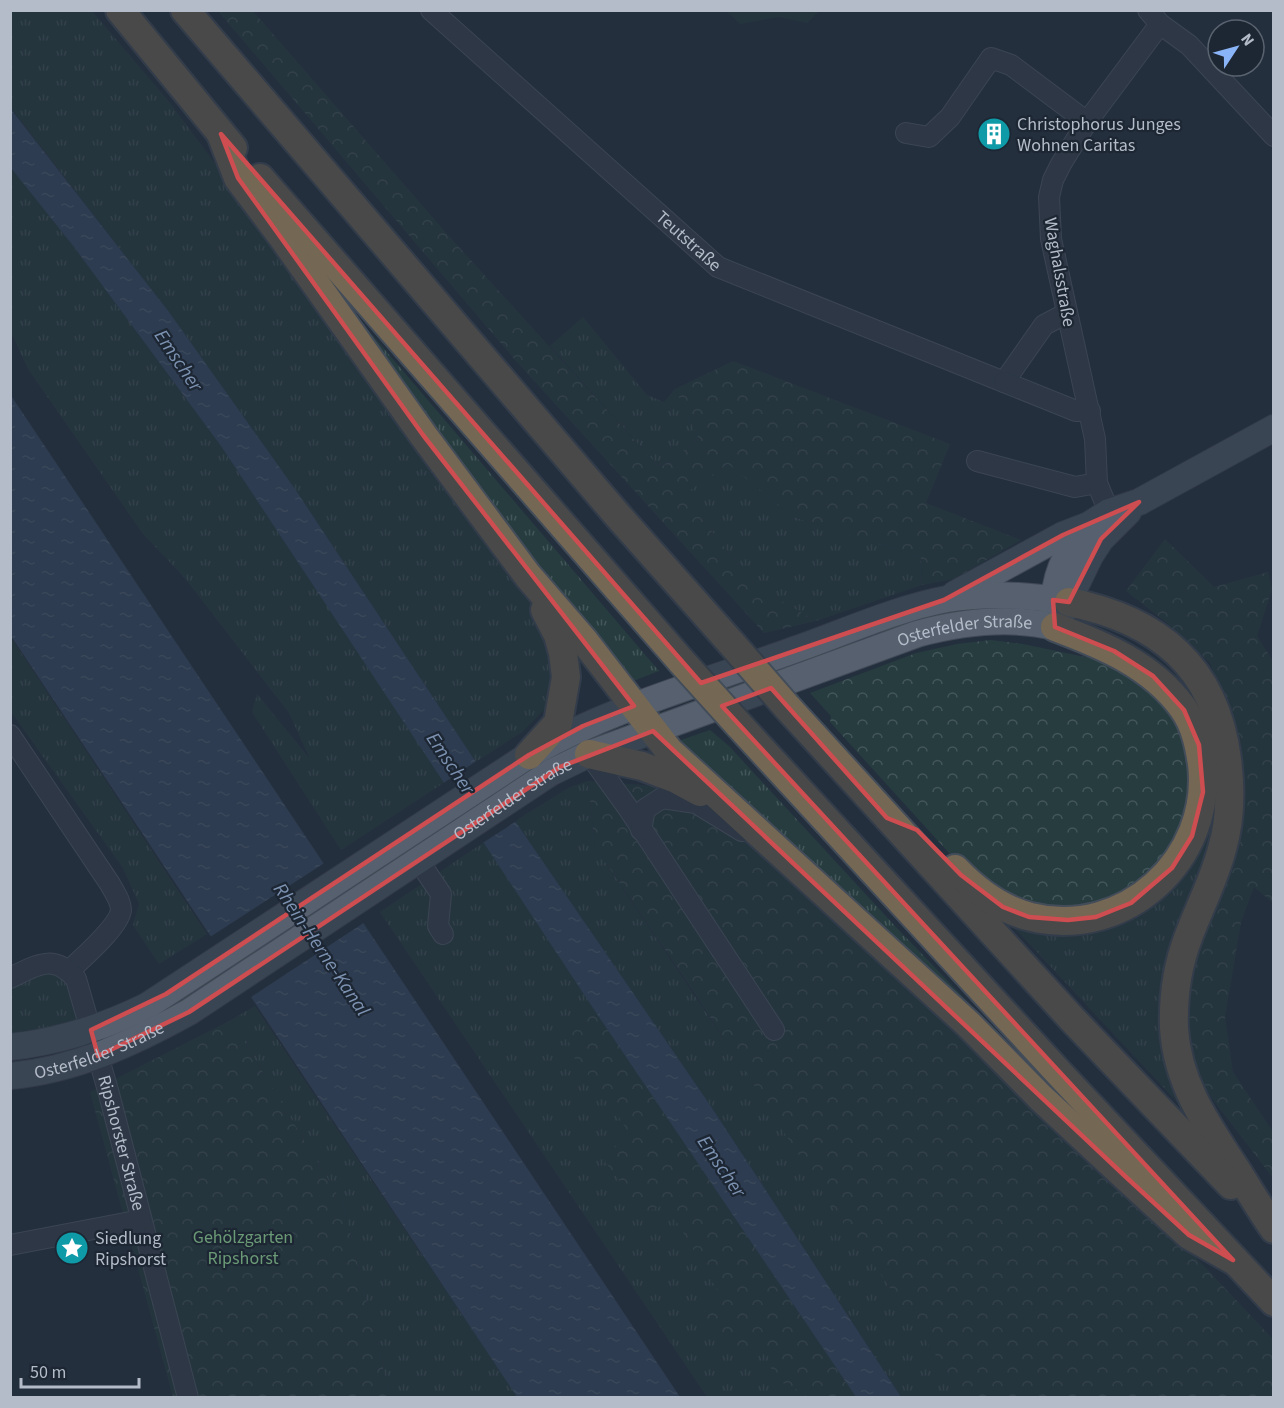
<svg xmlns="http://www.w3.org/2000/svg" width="1284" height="1408" viewBox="0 0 1284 1408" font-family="'Source Sans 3',sans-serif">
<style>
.grass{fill:url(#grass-tufts)}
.forest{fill:url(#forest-crowns)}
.pitch{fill:#263c3f}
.water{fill:url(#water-ripples)}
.pier{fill:#242f3e}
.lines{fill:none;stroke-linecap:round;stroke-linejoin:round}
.minor-casing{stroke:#565f6c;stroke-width:22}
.major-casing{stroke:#414a57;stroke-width:28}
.highway-casing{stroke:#434c59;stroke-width:32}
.minor{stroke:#38414e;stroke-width:20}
.major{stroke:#56606e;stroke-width:26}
.highway{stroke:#746855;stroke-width:28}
.highway-bridge-casing{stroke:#434c59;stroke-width:32;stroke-linecap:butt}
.highway-bridge{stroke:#746855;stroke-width:28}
.marked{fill:none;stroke:#ce4d50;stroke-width:4.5;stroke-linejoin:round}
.labels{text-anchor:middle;stroke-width:4.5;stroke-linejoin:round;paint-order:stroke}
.poi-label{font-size:18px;fill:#b4bcc9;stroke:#1d2633;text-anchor:start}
.street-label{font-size:18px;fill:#b4bcc9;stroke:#1d2633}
.park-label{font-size:18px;fill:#6b9a76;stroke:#1d2633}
.water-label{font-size:20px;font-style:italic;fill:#7c92b1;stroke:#1d2633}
</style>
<defs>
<pattern id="grass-tufts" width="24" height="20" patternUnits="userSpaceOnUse" patternTransform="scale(1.5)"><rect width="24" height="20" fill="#263c3f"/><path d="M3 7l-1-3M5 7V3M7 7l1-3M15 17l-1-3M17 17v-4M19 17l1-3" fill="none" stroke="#435659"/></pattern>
<pattern id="forest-crowns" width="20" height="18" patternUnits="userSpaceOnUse" patternTransform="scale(1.5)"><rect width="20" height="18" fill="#263c3f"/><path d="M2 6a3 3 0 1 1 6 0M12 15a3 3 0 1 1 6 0" fill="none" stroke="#435659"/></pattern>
<pattern id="water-ripples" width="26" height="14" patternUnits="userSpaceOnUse" patternTransform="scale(1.5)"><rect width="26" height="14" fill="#394c67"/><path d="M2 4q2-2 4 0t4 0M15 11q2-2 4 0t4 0" fill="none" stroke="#53647b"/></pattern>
</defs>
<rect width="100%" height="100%" fill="#242f3e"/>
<g class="grass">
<path d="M11,11h81l78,92 182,244 27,52 139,182 28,47 9,71 -33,33 -46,30 -181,-273 -126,-177 -158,-204z"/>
<path d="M11,168l63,79 147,199 224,336 -104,68 -89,-138 5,-18 53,65 -21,-46 -105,-136 -41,-43 -115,-165 -17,-37z"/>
<path d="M345,303l314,368 -34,13 -193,-261z"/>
<path d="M583,317l64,78 17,7 11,-13 24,50 -39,29 -110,-122z"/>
<path d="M729,464l65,53 127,41 1,27 -106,36 -61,-35 -73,-92z"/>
<path d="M10,636l197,298 -48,30 -26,-39 6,-21 -16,-36 -112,-156z"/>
<path d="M710,730l19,16 166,180 113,118 -332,-297 6,-3 -1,-4z"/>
<path d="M1220,759l-26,361 -189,-202 142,-12 31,-25 23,-32 12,-42z"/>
<path d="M588,781l7,66 369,550h-63l-191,-292 -195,-284 55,-34z"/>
<path d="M484,842l249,374 123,181h-149l-327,-485z"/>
<path d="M59,966l31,62 -79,17v-65z"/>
<path d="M255,1006l262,391h-127l-47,-193 -112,-184z"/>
</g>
<g class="forest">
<path d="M218,11h35l195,224 212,233 39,-29 -24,-50 58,-28 217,83 -24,59 95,37 -67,39 -32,6 -1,-27 -127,-41 -66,-53 -45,31 72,91 61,35 -52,12 -249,-273z"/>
<path d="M1165,539l49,48 54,-15 4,17 -15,47 16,25v242l-19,-16 -13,35 -16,95 8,55 40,60v46l-73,-95 -14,-32 -2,-58 22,-69 28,-59 4,-83 -9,-69 -19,-50 -43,-40 -41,-32z"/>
<path d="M991,640l32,4 62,13 7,-8 69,46 31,59 -2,62 -38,61 -50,28 -66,3 -57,-27 -29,-27 -120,-132 1,-6 -21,-23 106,-40 41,-9z"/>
<path d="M588,781l94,7 24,16 237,214 226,211 104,110v58h-309l-87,-128 -39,-53 -143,-222 -100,-147z"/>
<path d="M597,1014l259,383h-51v-3l-32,-16 -6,-28 -27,8 -37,-44 15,-23 -52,-87 -27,11 -17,-32 -17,-21 22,-32 -22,-35 -34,-41 -4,-29z"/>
<path d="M231,1020l112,184 47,193h-217l-83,-305z"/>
</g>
<path class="pitch" d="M726,11h93l-12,12 -28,-6 -39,7z"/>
<g class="water">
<path d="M10,108l159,204 126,177 220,332 195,284 191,292h-45l-259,-383 -376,-568 -147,-199 -63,-79z"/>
<path d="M10,394l670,1003h-163l-506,-761z"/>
</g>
<g class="pier">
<path d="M478,760l40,60 -37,24 -39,-60z"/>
<path d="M326,862l7,10 -119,77 -7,-10z"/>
<path d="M359,912l6,10 -117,77 -7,-9z"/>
</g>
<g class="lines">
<g class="minor-casing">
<g id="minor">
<path id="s1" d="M431,10l287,257 286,115 40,-57 23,-12"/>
<path d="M1148,10l12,14 29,21 85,91"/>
<path d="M906,133l23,4 21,-20 41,-59 20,7 76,57"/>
<path d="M1004,382l72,29h14"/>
<path d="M977,461l98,26 22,-4"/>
<path d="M1109,512l-12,-29 -2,-44 -44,-200 -2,-42 4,-17 8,-16 26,-42 73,-98"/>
<path d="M10,735l100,149c4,8 11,17 11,26 -2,17 -40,49 -52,61"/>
<path d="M589,754l39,54 146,222"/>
<path d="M641,830l4,-21 17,-11 34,5 46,28"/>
<path d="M418,860l23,34 -3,32 5,8"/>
<path id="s2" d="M10,978c27,-13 44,-25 66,1l33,115 79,304"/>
<path d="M10,1245l131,-25"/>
</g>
</g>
<g class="major-casing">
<g id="major">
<path d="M955,594l108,-59 26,-10 20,-13 30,-10 135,-74"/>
<path d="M1054,616c-2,-36 10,-64 35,-91"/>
<path d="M1061,616l29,-60 11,-17 27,-27"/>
<path d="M10,1047c48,-5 94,-20 137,-41l382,-251c81,-47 174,-72 262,-104 50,-17 103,-42 156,-52 41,-7 81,-4 122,3"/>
<path id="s3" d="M10,1076c65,-6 123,-33 179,-64l361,-239 39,-19 328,-120c45,-12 92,-18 138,-7"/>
</g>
</g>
<g class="highway-casing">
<g id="highway">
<path d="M120,10l113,138"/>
<path d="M185,10l434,507 113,127"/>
<path d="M221,134l17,44 43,57 142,200 105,141 57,66 84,109 299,273 73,74 86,80 62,57 44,25"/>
<path d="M260,178l422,484"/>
<path d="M1069,602c89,18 146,64 158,157 4,31 4,60 -5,90 -8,31 -23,59 -34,89 -11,29 -15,59 -14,90 3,54 32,96 61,140 13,20 25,41 39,61"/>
<path d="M787,707l285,312 159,166"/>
<path d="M738,724l321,349 215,229"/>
<path d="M589,754l53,12 34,13 24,13"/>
<path d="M529,755l29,-32 8,-46 -3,-24 -5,-18 -13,-25"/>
<path d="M955,869c20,21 47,41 76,48 94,23 182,-58 171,-153 -3,-20 -7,-39 -19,-56 -31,-43 -80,-63 -128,-81"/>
</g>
</g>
<use href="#minor" class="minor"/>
<use href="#major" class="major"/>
<use href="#highway" class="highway"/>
<g class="highway-bridge-casing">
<g id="highway-bridge">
<path d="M732,644l55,63"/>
<path d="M682,662l56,62"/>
</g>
</g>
<use href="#highway-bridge" class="highway-bridge"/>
</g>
<path d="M0 0H1284V1408H0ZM221,134l480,549 243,-83 119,-65 76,-33 -38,37 -32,63 -16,-2 2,27 59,24 39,25 31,34 15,35 4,47 -11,44 -20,32 -41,35 -35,14 -28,3 -39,-3 -26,-10 -42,-32 -44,-45 -30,-12 -116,-130 -49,18 511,554 -44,-25 -62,-57 -474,-447 -93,36 -371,245 -91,44 -7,-26 75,-36 363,-239 54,-29 51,-20 -211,-271 -185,-257z" fill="#242f3e" fill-opacity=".55" fill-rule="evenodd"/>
<path class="marked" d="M221,134l480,549 243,-83 119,-65 76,-33 -38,37 -32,63 -16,-2 2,27 59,24 39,25 31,34 15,35 4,47 -11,44 -20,32 -41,35 -35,14 -28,3 -39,-3 -26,-10 -42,-32 -44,-45 -30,-12 -116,-130 -49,18 511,554 -44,-25 -62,-57 -474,-447 -93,36 -371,245 -91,44 -7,-26 75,-36 363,-239 54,-29 51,-20 -211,-271 -185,-257z"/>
<defs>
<g id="building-disc" transform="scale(1.725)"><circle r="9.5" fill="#0f9aa8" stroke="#1d2633"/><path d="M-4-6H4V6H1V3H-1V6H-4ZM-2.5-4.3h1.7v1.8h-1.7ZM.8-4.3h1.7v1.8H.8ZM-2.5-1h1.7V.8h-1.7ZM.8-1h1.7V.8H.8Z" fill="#fff"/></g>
<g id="sight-disc" transform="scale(1.725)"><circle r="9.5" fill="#0f9aa8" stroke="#1d2633"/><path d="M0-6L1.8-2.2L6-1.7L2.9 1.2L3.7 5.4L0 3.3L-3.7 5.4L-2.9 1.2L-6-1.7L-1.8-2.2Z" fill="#fff"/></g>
</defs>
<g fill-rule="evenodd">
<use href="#building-disc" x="994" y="134"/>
<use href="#sight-disc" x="72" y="1248"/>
</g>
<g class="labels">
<g class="poi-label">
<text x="1017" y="130">Christophorus Junges<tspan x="1017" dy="21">Wohnen Caritas</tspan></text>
<text x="95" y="1244">Siedlung<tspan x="95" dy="21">Ripshorst</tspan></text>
</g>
<g class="street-label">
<text dy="6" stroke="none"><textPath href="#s1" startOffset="346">Teutstraße</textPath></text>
<text transform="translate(1060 272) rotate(80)" y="6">Waghalsstraße</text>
<text dy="6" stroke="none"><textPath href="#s3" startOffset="1065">Osterfelder Straße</textPath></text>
<text dy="6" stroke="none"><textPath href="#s3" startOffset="579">Osterfelder Straße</textPath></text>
<text dy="6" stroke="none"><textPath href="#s3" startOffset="93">Osterfelder Straße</textPath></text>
<text dy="6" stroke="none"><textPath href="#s2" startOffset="244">Ripshorster Straße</textPath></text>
</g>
<g class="park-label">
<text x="243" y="1243">Gehölzgarten<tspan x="243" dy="21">Ripshorst</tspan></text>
</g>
<g class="water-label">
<text transform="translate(179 360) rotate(56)" y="7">Emscher</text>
<text transform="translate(451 763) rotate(56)" y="7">Emscher</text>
<text transform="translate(322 949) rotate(56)" y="7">Rhein-Herne-Kanal</text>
<text transform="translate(722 1166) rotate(56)" y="7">Emscher</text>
</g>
</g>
<rect width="1284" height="1408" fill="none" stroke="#b4bcc9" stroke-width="24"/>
<g transform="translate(1236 48) rotate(54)"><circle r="28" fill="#1d2633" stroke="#59626f" stroke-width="1.5"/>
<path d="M0-4.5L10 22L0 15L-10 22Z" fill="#8ab4f8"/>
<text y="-9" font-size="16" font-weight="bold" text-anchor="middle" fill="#b4bcc9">N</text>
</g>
<path d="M21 1378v9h118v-9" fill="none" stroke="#b4bcc9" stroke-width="3"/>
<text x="30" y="1378" font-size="18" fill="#b4bcc9" stroke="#1d2633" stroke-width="4.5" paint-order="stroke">50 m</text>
</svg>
